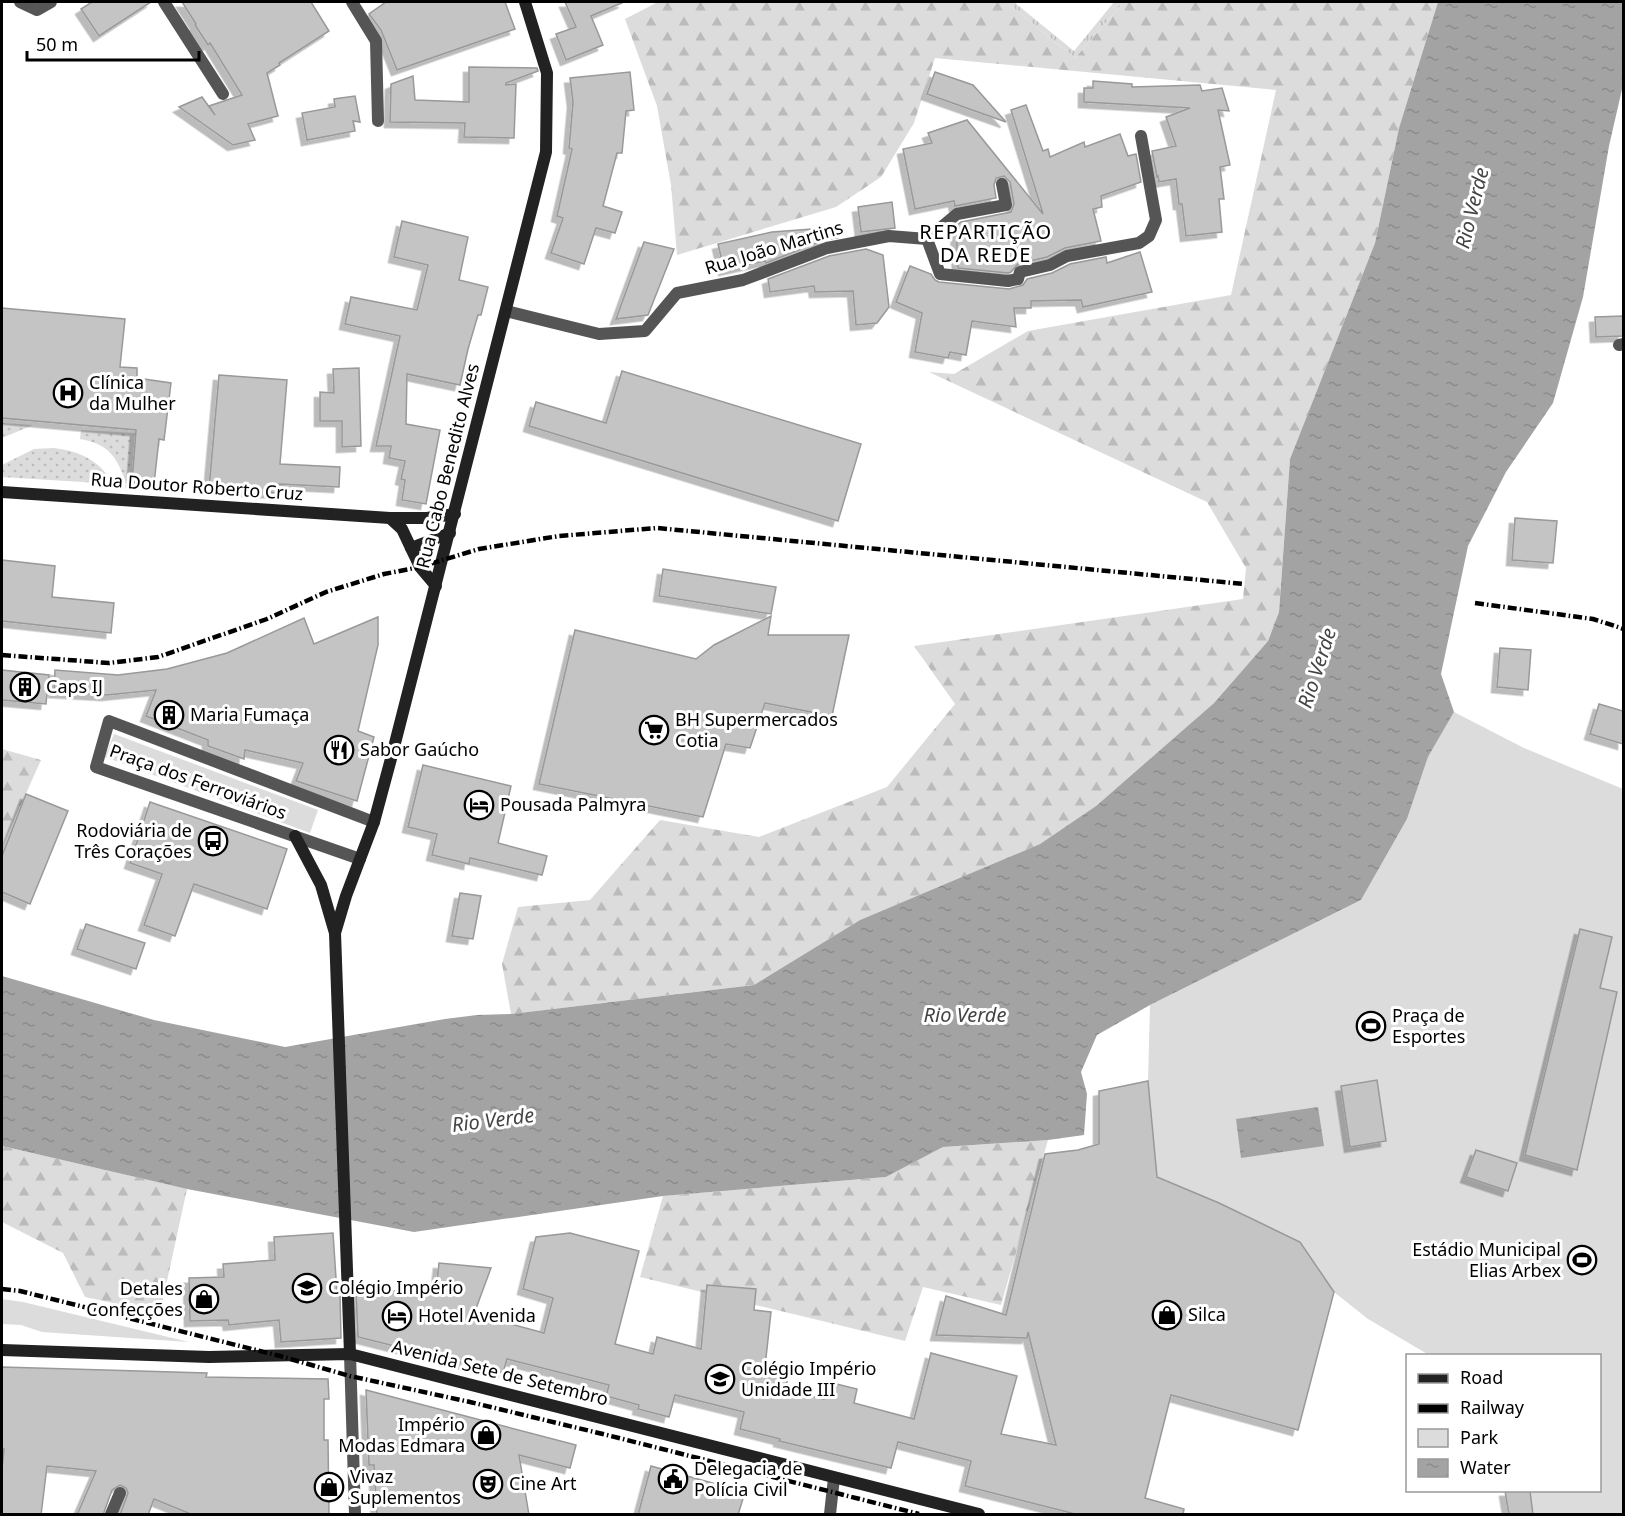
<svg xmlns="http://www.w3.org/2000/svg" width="1625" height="1516" viewBox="0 0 1625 1516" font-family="'Noto Sans',sans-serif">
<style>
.grass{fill:url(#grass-tufts)}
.forest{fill:url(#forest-firs)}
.park{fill:#dcdcdc}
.garden{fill:url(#garden-dots)}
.water{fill:url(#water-ripples)}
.building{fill:#c4c4c4;stroke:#999;stroke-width:1.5;filter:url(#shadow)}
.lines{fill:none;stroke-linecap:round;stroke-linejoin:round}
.minor{stroke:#555;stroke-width:12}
.tertiary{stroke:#555;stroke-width:12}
.secondary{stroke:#222;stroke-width:12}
.rail{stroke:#000;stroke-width:4.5;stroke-dasharray:9 3 1.5 3;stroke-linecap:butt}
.labels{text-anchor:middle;stroke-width:6;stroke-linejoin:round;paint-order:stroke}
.street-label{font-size:18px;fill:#000;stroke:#fff}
.poi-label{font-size:18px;fill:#000;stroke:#fff;text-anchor:start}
.water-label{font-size:20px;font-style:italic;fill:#444;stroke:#fff}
.neighbourhood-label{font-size:20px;letter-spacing:1.5px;fill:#000;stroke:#fff}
</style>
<defs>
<pattern id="grass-tufts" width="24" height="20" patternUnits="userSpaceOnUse" patternTransform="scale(1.5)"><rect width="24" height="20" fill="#dcdcdc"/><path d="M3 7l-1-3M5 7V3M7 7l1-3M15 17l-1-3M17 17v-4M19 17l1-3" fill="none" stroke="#bbb"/></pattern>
<pattern id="forest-firs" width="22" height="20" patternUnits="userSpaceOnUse" patternTransform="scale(1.5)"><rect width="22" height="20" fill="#dcdcdc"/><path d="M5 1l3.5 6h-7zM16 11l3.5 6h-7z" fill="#bbb"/></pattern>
<pattern id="garden-dots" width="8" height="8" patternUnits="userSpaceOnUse" patternTransform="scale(1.5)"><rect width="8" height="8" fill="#dcdcdc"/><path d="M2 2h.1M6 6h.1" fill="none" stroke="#bbb" stroke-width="1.8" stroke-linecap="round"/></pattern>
<pattern id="water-ripples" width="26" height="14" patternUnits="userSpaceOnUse" patternTransform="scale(1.5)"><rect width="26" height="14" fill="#a3a3a3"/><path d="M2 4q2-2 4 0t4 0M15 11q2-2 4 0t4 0" fill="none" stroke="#8b8b8b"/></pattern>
<filter id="shadow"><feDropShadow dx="-5.5" dy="5.5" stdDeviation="0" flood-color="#0004"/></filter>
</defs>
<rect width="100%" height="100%" fill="#fff"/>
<path class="grass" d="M1006,2h8l60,49 40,-49h10l-49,56z"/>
<g class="forest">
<path d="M658,2h348l69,56 49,-56h314l-39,126 -24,115 -85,216 -11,153 -11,29 -54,62 -118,103 -56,38 -180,76 -106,65 -243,29 -9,-50 16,-57 72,-7 70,-80 99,17 128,-50 68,-83 -41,-58 329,-47 3,-31 -39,-66 -278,-130 25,2 74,-43 203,-36 45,-205 -341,-32 -21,65 -33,54 -45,30 -159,48 -6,-70 -14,-79 -32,-87z"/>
<path d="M2,749l39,11 -39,87z"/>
<path d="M1048,1140l-47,165 -78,-18 -18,54 -265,-64 23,-81 223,-19 57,-30z"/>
<path d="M2,1146l185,43 -27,124 -75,-16 -22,-44 -61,-31z"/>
</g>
<g class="park">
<path d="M1454,712l70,36 99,41v725h-114l-4,-23 95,-1v-134l-171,-1 -61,-36 -34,-27 -34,-50 -143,-65 -9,-96 2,-76 211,-105 46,-81 21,-62z"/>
<path d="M114,734l204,76 -8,23 -205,-76z"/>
<path d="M2,1299l21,3 166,40 -147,-10 -21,-7 -19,-1z"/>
</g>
<g class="garden">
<path d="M2,423l31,2 -31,13z"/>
<path d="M81,430l54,3 -3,51 -6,-1c-9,-26 -17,-39 -46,-44z"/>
<path d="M54,448c27,3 45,13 60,36l-112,-7v-12l32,-16z"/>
</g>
<g class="water">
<path d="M1438,2h185v83l-14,61 -26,151 -30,106 -47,69 -38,74 -27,128 13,38 -26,45 -21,62 -46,81 -211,105 -53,30 -16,37 6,22 -3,41 -36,5 -105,7 -57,30 -223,19 -249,36 -227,-43 -185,-43v-170l152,44 131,27 160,-28 32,-4 34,-1 243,-29 106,-65 180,-76 56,-38 118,-103 54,-62 11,-29 11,-153 85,-216 24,-115z"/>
<path d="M1318,1107l6,39 -83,12 -5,-39z"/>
</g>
<g class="building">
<path d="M92,2h59l-52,34 -18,-27z"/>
<path d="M182,2h129l18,29 -50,32 1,2 -13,8 11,43 -30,8 7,16 -22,5 -54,-38 23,-10 13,18 -6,-9 33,-11 -32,-52 -2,2 -13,-20 1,-1z"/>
<path d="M386,2h119l10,27 -118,41 -16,-40 -12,-16z"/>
<path d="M565,2h59l-33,14 12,29 -37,15 -10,-26 20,-7z"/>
<path d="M469,67l68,1 1,3 -32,12v2l10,-1 -2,54 -50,-1 1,-14 -75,-1 1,-38 22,-8 2,24 54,2z"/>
<path d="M630,72l4,38 -8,1 -4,42h-5l-14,53 19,6 -7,21 -19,-5 -12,36 -33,-11 12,-35 -6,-2 15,-67 -3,-1 4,-46 -3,-24z"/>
<path d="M935,72l38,13 33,37 -79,-28z"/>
<path d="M1093,81l39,3v3l68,-2 2,6 20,-3 7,23 -11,-1 12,55 -10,2 4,32h-5l3,33 -36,4 -4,-32h-3l-3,-25 -17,3 -1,-6 -1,1 -5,-26 24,-5 -10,-29 24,-9 -106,-6v-14h9z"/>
<path d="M355,96l5,26 -7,-1 2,10 -48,9 -5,-27 33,-6 -1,-8z"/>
<path d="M1026,105l17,46 5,-2 2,8 34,-15 1,5 35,-13 8,22 8,-2 5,28 -40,14 1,11 -9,2 8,32 -36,7 -18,9 -29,7 -7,8 -3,1 -50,-5 -2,-42 5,-4 50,-10 3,-8 -4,-22 -6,-6 -8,2 -2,7 2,13 -41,8 -1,-5 -39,8 -12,-60 29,-6 -4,-10 39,-13 76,94 -32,-104z"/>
<path d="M892,202l3,26 -34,4 -3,-25z"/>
<path d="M402,221l66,16 -9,43 29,7 -7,28h-3l-10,34 -8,36 -53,-11 -1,50 34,6 -14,74 -24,-4 3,-20 -4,-1 4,-18 -16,-3 2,-12h-15l24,-110 -55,-12 6,-27 66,13 11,-45 -34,-8z"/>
<path d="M812,229l24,9 -12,2 -58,23 -1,-2 -41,9 -6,-26 54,-12z"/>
<path d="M644,242l30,7 -26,66 -32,4z"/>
<path d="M866,249l17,6 6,52 -12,16 -21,2 -3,-34 -38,1 -1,-6 -44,6 -2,-13 61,-23z"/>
<path d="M1140,252l12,40 -69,15 -2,-7 -50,1v7h-17l2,19 -44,-6 -6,34 -16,-3 -2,6 -33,-6 7,-39 -26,-11 14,-36 21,8 4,6 4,2 70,7 14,-4 4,-6 25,-6 18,-9 36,-7 1,6z"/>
<path d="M2,308l123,11 -5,48 17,1v10l34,5 -7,57 -5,-1 -5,45 -22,-2 4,-52 -134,-12z"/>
<path d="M1623,316v20l-27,1 -1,-20z"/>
<path d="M359,368l2,78 -19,1v-26h-22v-29l14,1 -1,-24z"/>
<path d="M622,371l239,73 -23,77 -309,-95 7,-24 70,21z"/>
<path d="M219,375l68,5 -7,84 60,3 -1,20 -60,-3 -1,9 -69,-5z"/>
<path d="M1515,518l42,3 -4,42 -41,-3z"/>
<path d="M2,560l53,6 -3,31 62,6 -3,30 -109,-12z"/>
<path d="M663,569l113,18 -5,27 -112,-18z"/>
<path d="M771,616l-3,19h81l-17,81 -67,-13 -15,45 -24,-4 -23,73 -164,-33 36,-154 121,29 18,-14z"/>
<path d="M378,617v28l-20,86 16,6 -17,64 -61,-20 7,-18 -58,-13 -1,9 -36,-13v-6l-62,-24 10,-26 -49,5 -53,-3 1,-22 63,5 49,-6 60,-16 77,-35 10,26z"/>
<path d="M1500,648l31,2 -3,40 -31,-3z"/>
<path d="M2,670l47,5 -3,29 -44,-4z"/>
<path d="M1599,704l24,7v33l-33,-10z"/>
<path d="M423,765l88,21 -13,57 49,13 -5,19 -72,-17 -1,6 -37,-9 5,-21 -29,-7z"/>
<path d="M26,794l42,17 -38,93 -28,-12v-36z"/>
<path d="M150,802l137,47 -20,60 -73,-25 -19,52 -31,-11 18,-51 -32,-11z"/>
<path d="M460,893l21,3 -8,43 -21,-3z"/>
<path d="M86,924l59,19 -9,26 -59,-20z"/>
<path d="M1580,929l32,8 -12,51 17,4 -40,178 -52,-15z"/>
<path d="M1377,1080l9,61 -36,6 -9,-61z"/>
<path d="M1148,1081l9,96 62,26 81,39 34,50 -36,138 -127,-35 -26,103 39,11 -1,6h-104l-114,-29 6,-25 -73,-19 -7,26 -112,-27 1,-2 -40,-10 4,-17 -69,-17 -6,22 -31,-8 1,-4 -33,-9 3,-11 -102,-26 -4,14 -145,-36 -2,-45 80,-2 3,-27 52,5 -17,46 70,19 9,-35 -30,-9 13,-52 34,-4 69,18 -24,93 38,10 4,-17 44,12 6,-64 49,4 -2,21 17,2 -6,55 24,6 -4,17 39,9 4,-17 29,7 -3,14 60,16 17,-66 86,23 -16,58 55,11 -28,-113 -1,6 -91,-3 10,-39 60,19 39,-161 33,-4 21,-6v-53z"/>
<path d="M1476,1150l41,13 -9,28 -42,-14z"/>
<path d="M333,1233l4,60h3l1,45 -60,4 -2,-22 -50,5 -1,-5 -38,1 -1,-43 35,-1 -1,-13 52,-4 -1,-23z"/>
<path d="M2,1367l205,6 -1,4 122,2 1,20h-5v41h4l1,75h-136l-39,-16 -6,16h-28l8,-22 -2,-5 -6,-3 -8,5 -9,25h-26l19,-44 -49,-5 -6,49h-39v-46l2,-20h-2z"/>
<path d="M366,1390l210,55 -6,23 -51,-13 10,60h-152l-3,-50h-5z"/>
<path d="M651,1466l94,26 -7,23h-100z"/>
<path d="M1505,1491h25l3,24h-24z"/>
</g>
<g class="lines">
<g class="minor">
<path d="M20,2l17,8 14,-8"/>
<path d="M164,2l59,92"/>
<path d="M352,2l24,39 2,80"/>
<path d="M927,239l13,35 68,7 10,-2 2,-7 30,-7 17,-9 72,-13 10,-7 7,-16 -15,-84"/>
<path d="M506,311l93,23 46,-3 32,-38 66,-13 84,-32 62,-12 38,3 30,-25 49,-9 -4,-21"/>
<path d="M1619,345l5,-1"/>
<path d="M360,859l-264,-92 13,-46 265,101"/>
<path d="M111,1514l9,-21"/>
<path d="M830,1514l4,-36"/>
</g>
<path class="tertiary" d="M350,1354l5,160"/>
<g class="secondary">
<path d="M2,492l388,26h37l28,-4"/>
<path d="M390,518l12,11 18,38 16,19"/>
<path d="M411,548l39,-15"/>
<path d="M295,836l26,49 14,48 15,421"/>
<path d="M335,933l11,-37 28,-74 18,-67 154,-603 1,-79 -22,-71"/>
<path d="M2,1350l207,7 141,-3 629,160"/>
</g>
<g class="rail">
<path d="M1475,603l118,16 31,10"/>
<path d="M2,655l107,8 49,-6 109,-38 59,-27 58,-18 36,-7 59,-18 80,-13 98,-8 587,56"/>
<path d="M2,1289l18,2 260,65 70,20 120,26 141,34 308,78"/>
</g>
</g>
<defs>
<g id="hospital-ring" transform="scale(1.5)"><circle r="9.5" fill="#fff" stroke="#000" stroke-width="1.5"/><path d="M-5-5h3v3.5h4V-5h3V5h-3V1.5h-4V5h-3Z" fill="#000"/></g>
<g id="building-ring" transform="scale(1.5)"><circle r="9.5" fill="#fff" stroke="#000" stroke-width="1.5"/><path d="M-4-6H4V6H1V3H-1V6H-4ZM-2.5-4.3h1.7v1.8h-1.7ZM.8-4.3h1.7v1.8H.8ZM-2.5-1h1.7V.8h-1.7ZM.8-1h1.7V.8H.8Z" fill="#000"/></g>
<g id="supermarket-ring" transform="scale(1.5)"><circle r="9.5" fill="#fff" stroke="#000" stroke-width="1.5"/><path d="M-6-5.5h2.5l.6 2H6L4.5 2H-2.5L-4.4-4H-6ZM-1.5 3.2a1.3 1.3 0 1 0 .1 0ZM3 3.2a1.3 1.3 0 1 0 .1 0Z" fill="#000"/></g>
<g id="restaurant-ring" transform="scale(1.5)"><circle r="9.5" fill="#fff" stroke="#000" stroke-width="1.5"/><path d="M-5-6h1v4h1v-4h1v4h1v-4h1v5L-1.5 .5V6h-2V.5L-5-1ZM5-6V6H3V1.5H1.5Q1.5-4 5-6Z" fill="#000"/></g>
<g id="hotel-ring" transform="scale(1.5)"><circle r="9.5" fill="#fff" stroke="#000" stroke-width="1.5"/><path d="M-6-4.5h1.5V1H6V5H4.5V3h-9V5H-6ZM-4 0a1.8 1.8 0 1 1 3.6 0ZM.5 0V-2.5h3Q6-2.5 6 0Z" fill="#000"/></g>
<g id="bus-ring" transform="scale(1.5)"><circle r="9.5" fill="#fff" stroke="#000" stroke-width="1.5"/><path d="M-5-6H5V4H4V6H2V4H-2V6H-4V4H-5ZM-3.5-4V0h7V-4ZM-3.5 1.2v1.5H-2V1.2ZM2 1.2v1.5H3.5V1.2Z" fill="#000"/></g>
<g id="stadium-ring" transform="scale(1.5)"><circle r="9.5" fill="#fff" stroke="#000" stroke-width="1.5"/><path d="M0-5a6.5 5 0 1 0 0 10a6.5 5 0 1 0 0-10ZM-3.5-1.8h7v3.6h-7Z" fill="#000"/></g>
<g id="school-ring" transform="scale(1.5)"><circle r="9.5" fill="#fff" stroke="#000" stroke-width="1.5"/><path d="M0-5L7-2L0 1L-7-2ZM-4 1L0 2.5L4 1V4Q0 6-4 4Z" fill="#000"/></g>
<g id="shop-ring" transform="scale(1.5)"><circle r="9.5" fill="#fff" stroke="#000" stroke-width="1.5"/><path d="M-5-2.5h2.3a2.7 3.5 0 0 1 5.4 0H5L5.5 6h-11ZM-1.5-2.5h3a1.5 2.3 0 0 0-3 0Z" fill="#000"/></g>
<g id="civic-ring" transform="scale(1.5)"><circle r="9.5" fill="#fff" stroke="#000" stroke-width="1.5"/><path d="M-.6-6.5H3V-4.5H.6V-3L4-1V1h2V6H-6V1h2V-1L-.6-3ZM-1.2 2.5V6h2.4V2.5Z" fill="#000"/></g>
<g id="theatre-ring" transform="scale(1.5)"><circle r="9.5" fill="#fff" stroke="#000" stroke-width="1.5"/><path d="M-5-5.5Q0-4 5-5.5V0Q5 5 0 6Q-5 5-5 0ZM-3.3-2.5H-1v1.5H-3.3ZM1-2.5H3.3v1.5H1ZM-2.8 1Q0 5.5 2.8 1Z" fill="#000"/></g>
</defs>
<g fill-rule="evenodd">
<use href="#hospital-ring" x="68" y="393"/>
<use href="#building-ring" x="25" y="687"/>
<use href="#building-ring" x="169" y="715"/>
<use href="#supermarket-ring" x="654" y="730"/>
<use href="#restaurant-ring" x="339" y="750"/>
<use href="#hotel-ring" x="479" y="805"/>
<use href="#bus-ring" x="213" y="841"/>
<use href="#stadium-ring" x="1371" y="1026"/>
<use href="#stadium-ring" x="1582" y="1260"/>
<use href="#school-ring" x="307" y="1288"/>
<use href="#shop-ring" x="204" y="1299"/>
<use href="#shop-ring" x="1167" y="1315"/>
<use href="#hotel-ring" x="397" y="1316"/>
<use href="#school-ring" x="720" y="1379"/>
<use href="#shop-ring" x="486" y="1435"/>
<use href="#civic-ring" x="673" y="1479"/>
<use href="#theatre-ring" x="488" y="1484"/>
<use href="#shop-ring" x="329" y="1487"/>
</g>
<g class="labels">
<g class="street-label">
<text transform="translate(774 248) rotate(-17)" y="6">Rua João Martins</text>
<text transform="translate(448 466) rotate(-76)" y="6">Rua Cabo Benedito Alves</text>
<text transform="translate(197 487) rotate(4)" y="6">Rua Doutor Roberto Cruz</text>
<text transform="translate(198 782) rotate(20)" y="6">Praça dos Ferroviários</text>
<text transform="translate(500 1373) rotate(14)" y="6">Avenida Sete de Setembro</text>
</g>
<g class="poi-label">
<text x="89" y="389">Clínica<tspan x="89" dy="21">da Mulher</tspan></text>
<text x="46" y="693">Caps IJ</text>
<text x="190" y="721">Maria Fumaça</text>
<text x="675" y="726">BH Supermercados<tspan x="675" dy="21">Cotia</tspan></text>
<text x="360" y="756">Sabor Gaúcho</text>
<text x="500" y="811">Pousada Palmyra</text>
<text x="192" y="837" text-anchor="end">Rodoviária de<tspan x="192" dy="21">Três Corações</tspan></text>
<text x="1392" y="1022">Praça de<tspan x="1392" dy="21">Esportes</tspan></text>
<text x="1561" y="1256" text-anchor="end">Estádio Municipal<tspan x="1561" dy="21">Elias Arbex</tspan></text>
<text x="328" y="1294">Colégio Império</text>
<text x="183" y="1295" text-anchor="end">Detales<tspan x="183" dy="21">Confecções</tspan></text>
<text x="1188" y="1321">Silca</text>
<text x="418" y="1322">Hotel Avenida</text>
<text x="741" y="1375">Colégio Império<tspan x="741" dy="21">Unidade III</tspan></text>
<text x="465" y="1431" text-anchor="end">Império<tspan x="465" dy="21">Modas Edmara</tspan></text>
<text x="694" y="1475">Delegacia de<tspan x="694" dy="21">Polícia Civil</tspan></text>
<text x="350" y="1483">Vivaz<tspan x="350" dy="21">Suplementos</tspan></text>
<text x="509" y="1490">Cine Art</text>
</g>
<g class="water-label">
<text transform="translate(1472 208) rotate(-76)" y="7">Rio Verde</text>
<text transform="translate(1317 668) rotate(-72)" y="7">Rio Verde</text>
<text x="965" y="1022">Rio Verde</text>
<text transform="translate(493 1120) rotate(-7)" y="7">Rio Verde</text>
</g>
<g class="neighbourhood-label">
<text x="986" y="239">REPARTIÇÃO<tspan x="986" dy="23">DA REDE</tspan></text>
</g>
</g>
<rect width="1625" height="1516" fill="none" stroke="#000000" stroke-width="6"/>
<rect x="1406" y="1354" width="195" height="138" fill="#ffffff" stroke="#999999" stroke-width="1.5"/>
<rect x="1418" y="1374" width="30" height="9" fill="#222222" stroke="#999999" stroke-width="1.5"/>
<text x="1460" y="1384" font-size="18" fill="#000000">Road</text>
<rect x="1418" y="1404" width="30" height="9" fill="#000000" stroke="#999999" stroke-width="1.5"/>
<text x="1460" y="1414" font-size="18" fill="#000000">Railway</text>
<rect x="1418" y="1429" width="30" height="18" fill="#dcdcdc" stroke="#999999" stroke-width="1.5"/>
<text x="1460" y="1444" font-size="18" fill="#000000">Park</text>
<rect x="1418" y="1459" width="30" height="18" fill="url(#water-ripples)" stroke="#999999" stroke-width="1.5"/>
<text x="1460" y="1474" font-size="18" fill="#000000">Water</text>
<path d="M27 51v9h172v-9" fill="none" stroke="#000000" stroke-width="3"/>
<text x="36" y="51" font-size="18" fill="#000000" stroke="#ffffff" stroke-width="4.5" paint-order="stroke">50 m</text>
</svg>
